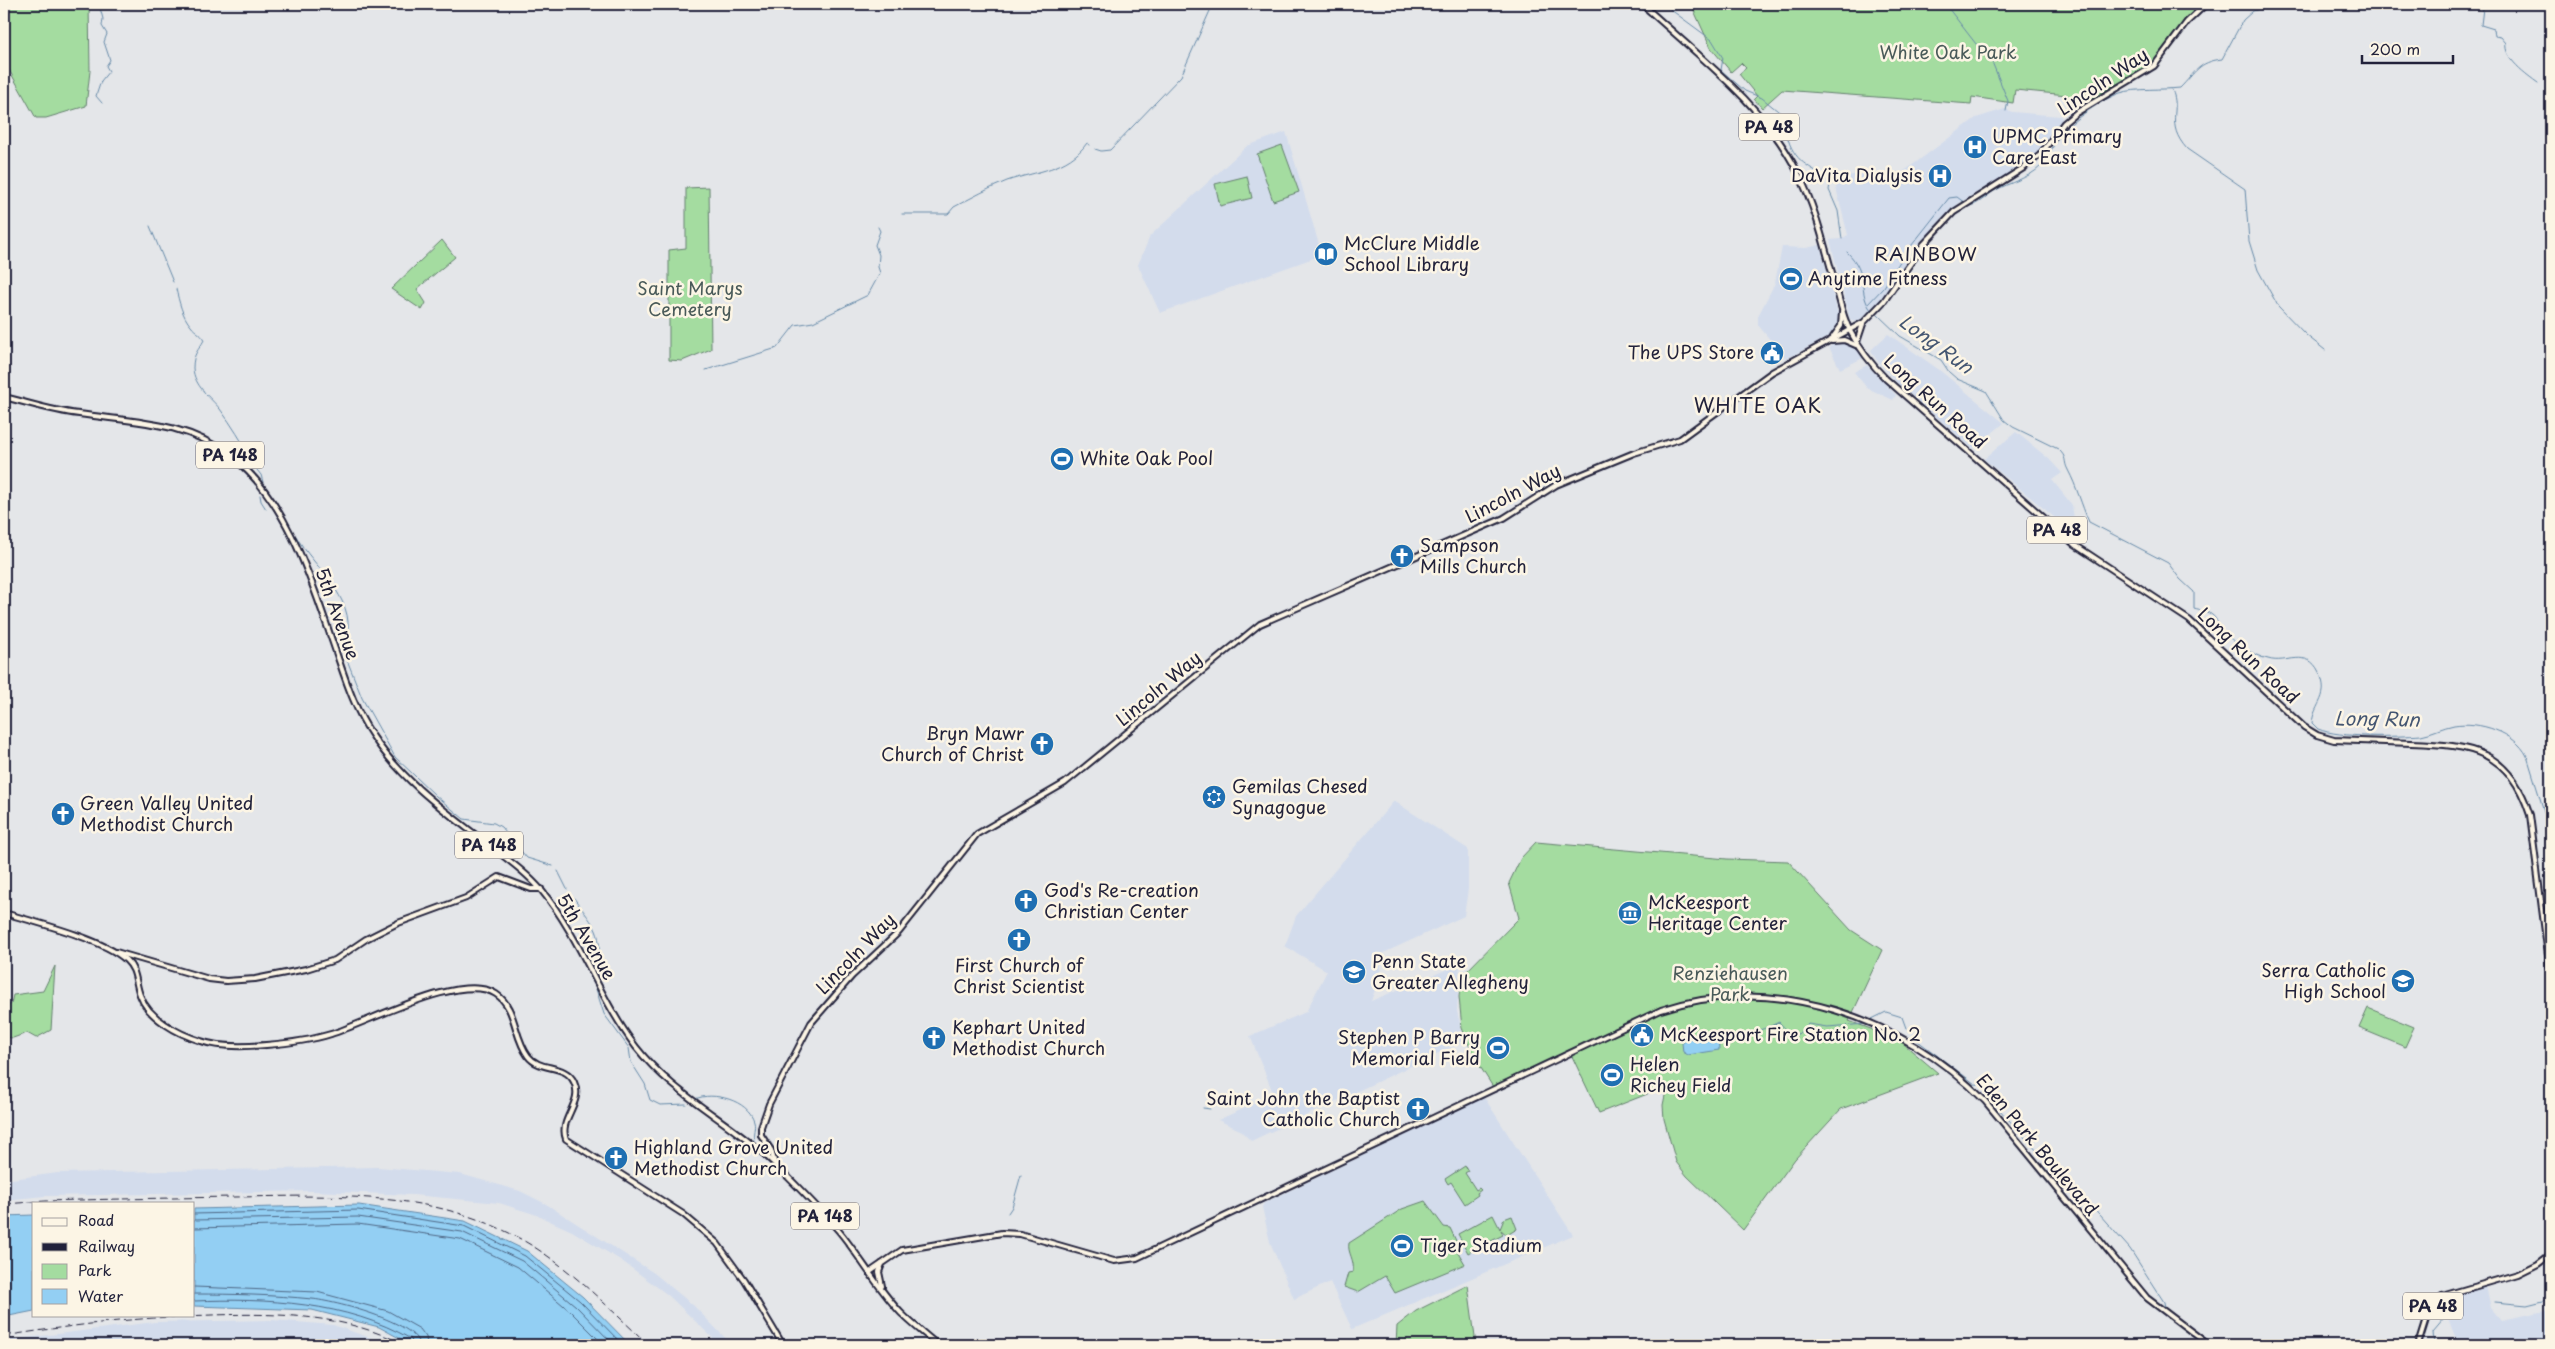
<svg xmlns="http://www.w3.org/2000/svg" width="2555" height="1349" viewBox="0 0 2555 1349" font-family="'Playpen Sans',sans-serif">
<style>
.built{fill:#d3dcec}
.green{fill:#a4dca0;stroke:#637f6e}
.water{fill:#93cff3;stroke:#668aa9}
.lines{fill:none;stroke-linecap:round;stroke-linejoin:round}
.shore{stroke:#4f6785;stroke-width:1}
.stream{stroke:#668aa9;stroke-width:1}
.major-casing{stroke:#22223b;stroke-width:8}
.major{stroke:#fcf5e5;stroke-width:4}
.rail{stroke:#22223b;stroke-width:1;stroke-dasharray:8 4;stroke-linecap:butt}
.labels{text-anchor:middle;stroke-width:5;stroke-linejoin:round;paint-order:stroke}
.shield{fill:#fcf5e5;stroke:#63616e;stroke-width:1}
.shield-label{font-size:16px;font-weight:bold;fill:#22223b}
.park-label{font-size:18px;fill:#495a59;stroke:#fcf5e5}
.street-label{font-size:18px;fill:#22223b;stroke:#fcf5e5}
.poi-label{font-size:18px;fill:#22223b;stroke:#fcf5e5;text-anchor:start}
.neighbourhood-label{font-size:19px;letter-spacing:1px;fill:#22223b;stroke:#fcf5e5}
.water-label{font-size:19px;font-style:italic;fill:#445672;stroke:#fcf5e5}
.quarter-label{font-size:20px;letter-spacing:1px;fill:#22223b;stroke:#fcf5e5}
</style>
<rect width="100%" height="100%" fill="#e4e6e9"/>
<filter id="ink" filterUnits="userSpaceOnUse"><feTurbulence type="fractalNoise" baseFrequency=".02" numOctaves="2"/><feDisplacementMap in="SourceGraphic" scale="10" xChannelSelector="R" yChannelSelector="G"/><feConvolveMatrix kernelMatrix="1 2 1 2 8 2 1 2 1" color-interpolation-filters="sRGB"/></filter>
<g filter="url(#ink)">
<g class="built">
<path d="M2005,109l7,3 48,4 3,4 -20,27 -20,18 -65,39 -30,32 -44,61 -23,22 -6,3 -5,-3 -20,-79 11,-1 7,-4 -14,-55 18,-5 51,-3 73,-54z"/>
<path d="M1286,132l36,123 -162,58 -22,-48 12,-29 97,-90z"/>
<path d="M1820,245l20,76 -8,14 -46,24 -28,-34v-9l17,-33 7,-36 24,1z"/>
<path d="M1888,334l50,35 66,54 -31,26 -76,-66 -21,-24 -5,-9z"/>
<path d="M1839,341l9,1 7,5 8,11 -23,11 -11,-22z"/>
<path d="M1867,365l29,30 -3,5 -26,-12 -13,-16z"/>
<path d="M2016,432l33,27 13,14 -10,7 20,25 3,20 -4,6 -87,-72z"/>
<path d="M1394,801l74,48v40l-4,27 -85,39 2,7 -1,14 -9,25 89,-37 -3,47 7,30 -213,100 -11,-11 -22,-10 56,-25 -24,-59 56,-24 21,-41 -42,-25 11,-30z"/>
<path d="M1484,1097l89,138 -221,94 -22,-47 -36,17 -24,-57 -8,-35 2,-4z"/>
<path d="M378,1167l82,7 60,17 26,13 108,69 40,33 38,39h-12l-52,-50 -46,-34 -50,-30 -38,-17 -35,-11 -86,-8 -101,-4 -267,5 -41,4v-20l54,-7z"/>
<path d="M2486,1286l5,22 10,12 50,-10v35h-93l-10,-27 -9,-14 11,-7z"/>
<path d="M272,1320l61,5 58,20h-387v-3l13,-3 138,-17z"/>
</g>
<g class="green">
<path d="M4,4h85l1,67 -4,35 -40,12h-10l-32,-57z"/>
<path d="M1691,4h512l-50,59 -62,36 -4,-6 -14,8 -6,-6 -52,-5 -2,13 -41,-6 -1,7 -189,-14 -20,18 -8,-9 3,-3 -18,-22 7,-6 -5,-5 -10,9 -20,-24z"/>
<path d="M1282,145l17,47 -26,9 -16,-47z"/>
<path d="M1247,176l5,22 -32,8 -5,-22z"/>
<path d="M709,187l2,162 -29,12 -13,-1v-110l17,-2v-60z"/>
<path d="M442,240l13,17 -38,32 9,14 -4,7 -31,-21z"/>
<path d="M1536,842l191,17 61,2 63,69 31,20 -33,71 49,18 40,34 -97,36 -46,50 -52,71 -56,-54 -11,-14 -12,-43 -1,-14 3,-14 -6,-2 -61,24 -30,-63 -76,37 -19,-30 -12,-29 -3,-31 2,-20 58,-59 -10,-35 12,-25z"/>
<path d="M55,966l-4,64 -15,8 -9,-5 -14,5 -9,-1v-28l7,-5 2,-9 30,-4z"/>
<path d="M2368,1008l46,19 -9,20 -46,-19z"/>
<path d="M1465,1166l3,5 -3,2 11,17 3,-2 2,2 -4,3 1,2 -13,9 -14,-22 -3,2 -3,-5z"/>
<path d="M1425,1201l19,26 6,1 8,17 -3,2 10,17 -70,29 -10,-17 -27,16 -14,-5 4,-14 5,-1c2,-13 -6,-19 -4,-29l53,-34z"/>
<path d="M1493,1215l7,14 4,-10 8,-3 5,13 -10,6 -6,-5 2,5 -35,18 -10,-19z"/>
<path d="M1468,1285l8,60h-80l1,-19 19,-15z"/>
</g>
<g class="water">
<path d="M1718,1035l1,15 -31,5 -5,-3 -1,-9 4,-4z"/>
<path d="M359,1205l106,16 62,30 56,46 47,48h-218l-33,-18 -67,-17 -118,-4v-97z"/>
<path d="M34,1215v96l-30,6v-101z"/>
</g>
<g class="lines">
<g class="shore">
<path d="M194,1214l164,-4 106,16 61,30 55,45 43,44"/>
<path d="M194,1220l164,-3 104,15 60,29 54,45 38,39"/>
<path d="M194,1228l164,-4 102,15 58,28 52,44 34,34"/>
<path d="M194,1287l123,5 71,19 32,18 6,8 1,8"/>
<path d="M194,1294c39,0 79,1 118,5 21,2 106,23 107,46"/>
<path d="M194,1301c72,-3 153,1 217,38l2,6"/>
</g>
<g class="stream">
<path d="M99,4l4,15 -1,7 5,8 -3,8 6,18 -4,6 3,5 -8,10 -5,15 6,7"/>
<path d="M1663,4l49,36 11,18 -2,12 24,21 17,7 32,26 -5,4 -2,7c6,26 23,33 44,44l-2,11 9,21 4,28"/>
<path d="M1945,4l31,40 14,13 18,44 -2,10"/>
<path d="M2481,4l2,4 -2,17 13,4 1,7 6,1 5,6c-3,15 21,32 32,40"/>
<path d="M2172,90c10,21 -8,33 15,59l58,40 4,52 9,29 20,36 28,29 19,15"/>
<path d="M1095,149l6,2 9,-1 71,-74 32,-72"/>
<path d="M902,214h46l6,-7c17,-9 35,-19 53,-26 29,-10 61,-11 80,-38l3,2"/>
<path d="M150,226l23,56"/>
<path d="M1847,252c23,22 10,40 24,58"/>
<path d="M176,289c3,12 6,27 15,37 4,6 10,7 13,14 -5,10 -11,13 -11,28 1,18 17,29 27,41 12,16 22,33 32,50l1,6 8,10 2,7"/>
<path d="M1867,305l17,-18 20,-32 45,-57 8,-1 12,9c9,-1 17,-10 25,-15 16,-9 34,-12 47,-25 9,-9 12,-23 20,-32 11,-14 42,-35 59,-41 16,-5 42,-3 60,-5 16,-16 18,-26 42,-29l21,-39 10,-9 23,-7"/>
<path d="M1878,315l22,21 41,24 8,12 8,7 29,12 18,29 9,7 45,22c10,9 5,12 10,21 9,17 13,34 21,52l79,41 12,16 14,13v17c6,2 14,2 18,6 6,4 5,11 10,16 10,10 31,25 46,28 19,6 39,-12 51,13 12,25 -5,31 -7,51l6,6c21,9 79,8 103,6 11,-2 22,-8 33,-10 25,-4 61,7 73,31l24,78"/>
<path d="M706,370l71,-22 18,-23 18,-3 55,-27 12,-22 -2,-6 1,-12 -4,-10 5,-14 -2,-4"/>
<path d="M260,495l1,6 5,8"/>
<path d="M296,536c17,31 60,61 51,101 -1,4 -4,7 -5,10l20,51 33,59 41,39 28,23 30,4 7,4 26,31 26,8"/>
<path d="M2551,858v4"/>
<path d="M558,871l9,18"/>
<path d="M574,898c21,30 31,34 22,72"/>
<path d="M596,989l8,25 25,34 2,14 14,22 5,16 10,5 26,-1"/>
<path d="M1872,1019l14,-7 16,5 4,11"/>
<path d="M1914,1038l61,46 16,2"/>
<path d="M1719,1042c20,-7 41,-10 60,-20l9,10 10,2 10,-10 19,3 39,-3"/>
<path d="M695,1099c18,-8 53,1 59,22 2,6 -2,13 0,19"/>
<path d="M1203,1108l7,1"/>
<path d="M1998,1108l60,66"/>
<path d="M2084,1205l8,1 38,43 34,53 1,6"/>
<path d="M1008,1213l4,-6 9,-32"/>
<path d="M2495,1302l32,3 24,-6"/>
<path d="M2434,1345l-1,-13 11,-13"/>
</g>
<g class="major-casing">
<g id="major">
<path d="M1642,4c55,51 122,100 156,169 17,33 26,71 36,107 5,17 8,35 16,51 9,17 22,34 36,48l189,166 114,75 115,107 13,8 17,5c26,1 51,2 77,3 61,2 98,7 119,72l21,164"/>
<path d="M1833,337l8,-11 1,-14"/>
<path d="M1832,341l12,-1 14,6"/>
<path d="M1857,342l6,-18"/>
<path d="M4,397c25,6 49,14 75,17 54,8 107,7 153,43 57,44 81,129 104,195 10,29 19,58 36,83 30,46 74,77 117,110 18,14 38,28 53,46 39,47 57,108 94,156 38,49 94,74 139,117 21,21 43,43 63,66 22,26 39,58 63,83 12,12 25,22 37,32"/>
<path d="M4,913c31,9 99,26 122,47 11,10 9,22 14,35 8,23 38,39 61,46 29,11 101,2 130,-7 37,-11 131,-63 165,-40 21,14 17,42 32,62 12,16 37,7 46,26 10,21 -16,37 -8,57l117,75 34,29 27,37 39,65"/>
<path d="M116,952l93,27 17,2 29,-2 51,-10 29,-9 31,-21 32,-16 68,-25 33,-21 32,12h10"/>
<path d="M775,1164l-4,-14 -10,-15v-8l8,-23 42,-81 41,-47 47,-44 78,-98 88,-51 195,-159 244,-106 52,-33 78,-32 46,-14 92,-67 92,-50 20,-21 40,-57 30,-32 71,-45 15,-12 24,-32 12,-10 78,-47 33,-44 19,-18"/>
<path d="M870,1272l32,-22 100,-17 18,1 94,27 23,-3 524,-248c113,-38 243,8 324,91l162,197 62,47"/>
<path d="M882,1286l-3,-14 3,-8"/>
<path d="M2418,1345l10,-32 14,-17 76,-22 20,-10 13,-10"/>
</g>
</g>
<use href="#major" class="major"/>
<g class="rail">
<path d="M4,1204l42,-3c63,-2 126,-3 188,-4 92,-1 187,-7 271,34 56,26 99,73 144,114"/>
<path d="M4,1336c69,-11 138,-19 208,-21 67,-2 132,-1 193,30"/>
</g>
</g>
</g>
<defs>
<g id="hospital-disc" transform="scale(1.25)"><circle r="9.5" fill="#1f6fb2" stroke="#fcf5e5"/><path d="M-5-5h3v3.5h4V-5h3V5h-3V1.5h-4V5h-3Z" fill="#fff"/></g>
<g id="library-disc" transform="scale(1.25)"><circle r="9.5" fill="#1f6fb2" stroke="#fcf5e5"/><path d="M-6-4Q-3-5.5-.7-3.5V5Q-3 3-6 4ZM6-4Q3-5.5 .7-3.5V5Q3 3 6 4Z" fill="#fff"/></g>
<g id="stadium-disc" transform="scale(1.25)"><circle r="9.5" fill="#1f6fb2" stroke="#fcf5e5"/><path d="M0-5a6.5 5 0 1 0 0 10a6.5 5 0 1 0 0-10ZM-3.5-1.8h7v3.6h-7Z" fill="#fff"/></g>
<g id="civic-disc" transform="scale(1.25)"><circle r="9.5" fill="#1f6fb2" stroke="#fcf5e5"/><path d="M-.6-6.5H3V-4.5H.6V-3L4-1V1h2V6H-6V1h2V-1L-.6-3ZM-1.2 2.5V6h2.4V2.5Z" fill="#fff"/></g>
<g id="church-disc" transform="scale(1.25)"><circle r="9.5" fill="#1f6fb2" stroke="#fcf5e5"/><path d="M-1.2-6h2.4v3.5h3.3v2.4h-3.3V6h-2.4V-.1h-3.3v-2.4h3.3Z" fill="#fff"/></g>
<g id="synagogue-disc" transform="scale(1.25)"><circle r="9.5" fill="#1f6fb2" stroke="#fcf5e5"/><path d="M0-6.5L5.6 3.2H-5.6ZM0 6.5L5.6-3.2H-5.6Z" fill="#fff"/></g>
<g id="museum-disc" transform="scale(1.25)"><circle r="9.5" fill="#1f6fb2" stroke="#fcf5e5"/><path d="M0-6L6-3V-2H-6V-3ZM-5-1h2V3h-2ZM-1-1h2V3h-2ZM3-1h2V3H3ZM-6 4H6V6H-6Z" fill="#fff"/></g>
<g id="university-disc" transform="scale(1.25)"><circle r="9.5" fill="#1f6fb2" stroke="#fcf5e5"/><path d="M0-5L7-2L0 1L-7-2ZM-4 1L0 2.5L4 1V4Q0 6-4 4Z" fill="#fff"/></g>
<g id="school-disc" transform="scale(1.25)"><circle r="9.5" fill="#1f6fb2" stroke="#fcf5e5"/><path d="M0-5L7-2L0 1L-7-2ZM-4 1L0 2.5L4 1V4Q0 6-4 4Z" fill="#fff"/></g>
</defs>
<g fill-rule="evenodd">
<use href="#hospital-disc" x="1975" y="147"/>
<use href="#hospital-disc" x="1940" y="176"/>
<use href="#library-disc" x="1326" y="254"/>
<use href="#stadium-disc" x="1791" y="279"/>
<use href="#civic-disc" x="1772" y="353"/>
<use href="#stadium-disc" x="1062" y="459"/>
<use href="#church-disc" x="1402" y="556"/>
<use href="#church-disc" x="1042" y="744"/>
<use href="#synagogue-disc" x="1214" y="797"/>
<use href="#church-disc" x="63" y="814"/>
<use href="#church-disc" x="1026" y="901"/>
<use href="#museum-disc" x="1630" y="913"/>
<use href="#church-disc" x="1019" y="940"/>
<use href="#university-disc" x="1354" y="972"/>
<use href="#school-disc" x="2403" y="981"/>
<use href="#civic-disc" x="1642" y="1035"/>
<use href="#church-disc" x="934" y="1038"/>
<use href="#stadium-disc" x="1498" y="1048"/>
<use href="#stadium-disc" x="1612" y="1075"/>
<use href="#church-disc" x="1418" y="1109"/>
<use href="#church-disc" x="616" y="1158"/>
<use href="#stadium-disc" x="1402" y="1246"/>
</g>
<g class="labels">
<g class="shield">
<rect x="1739" y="113.5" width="60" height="27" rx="4"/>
<rect x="196" y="441.5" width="68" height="27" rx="4"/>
<rect x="2027" y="516.5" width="60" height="27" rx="4"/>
<rect x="455" y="831.5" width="68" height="27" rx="4"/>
<rect x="791" y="1202.5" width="68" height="27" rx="4"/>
<rect x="2403" y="1292.5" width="60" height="27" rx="4"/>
</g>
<g class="shield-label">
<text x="1769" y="133">PA 48</text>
<text x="230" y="461">PA 148</text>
<text x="2057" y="536">PA 48</text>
<text x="489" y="851">PA 148</text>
<text x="825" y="1222">PA 148</text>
<text x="2433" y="1312">PA 48</text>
</g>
<g class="park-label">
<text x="1948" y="59">White Oak Park</text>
<text x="690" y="295">Saint Marys<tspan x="690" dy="21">Cemetery</tspan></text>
<text x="1730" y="980">Renziehausen<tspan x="1730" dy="21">Park</tspan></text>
</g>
<g class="street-label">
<text transform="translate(2103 82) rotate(-34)" y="6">Lincoln Way</text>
<text transform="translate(1935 402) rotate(42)" y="6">Long Run Road</text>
<text transform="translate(1513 494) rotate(-28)" y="6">Lincoln Way</text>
<text transform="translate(337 614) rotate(70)" y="6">5th Avenue</text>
<text transform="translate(2248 656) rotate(43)" y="6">Long Run Road</text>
<text transform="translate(1159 689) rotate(-40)" y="6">Lincoln Way</text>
<text transform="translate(586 937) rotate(59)" y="6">5th Avenue</text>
<text transform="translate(856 954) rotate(-46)" y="6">Lincoln Way</text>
<text transform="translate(2037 1145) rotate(50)" y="6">Eden Park Boulevard</text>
</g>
<g class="poi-label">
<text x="1992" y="143">UPMC Primary<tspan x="1992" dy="21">Care East</tspan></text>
<text x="1922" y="182" text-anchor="end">DaVita Dialysis</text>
<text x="1344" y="250">McClure Middle<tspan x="1344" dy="21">School Library</tspan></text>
<text x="1808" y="285">Anytime Fitness</text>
<text x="1754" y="359" text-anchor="end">The UPS Store</text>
<text x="1080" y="465">White Oak Pool</text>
<text x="1420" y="552">Sampson<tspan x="1420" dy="21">Mills Church</tspan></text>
<text x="1024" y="740" text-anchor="end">Bryn Mawr<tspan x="1024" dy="21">Church of Christ</tspan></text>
<text x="1232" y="793">Gemilas Chesed<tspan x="1232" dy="21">Synagogue</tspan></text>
<text x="80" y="810">Green Valley United<tspan x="80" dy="21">Methodist Church</tspan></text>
<text x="1044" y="897">God's Re-creation<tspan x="1044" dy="21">Christian Center</tspan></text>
<text x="1648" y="909">McKeesport<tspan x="1648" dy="21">Heritage Center</tspan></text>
<text x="1372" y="968">Penn State<tspan x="1372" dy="21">Greater Allegheny</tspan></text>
<text x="1019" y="972" text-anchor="middle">First Church of<tspan x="1019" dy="21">Christ Scientist</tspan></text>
<text x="2386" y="977" text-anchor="end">Serra Catholic<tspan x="2386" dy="21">High School</tspan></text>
<text x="952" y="1034">Kephart United<tspan x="952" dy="21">Methodist Church</tspan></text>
<text x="1660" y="1041">McKeesport Fire Station No. 2</text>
<text x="1480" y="1044" text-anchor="end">Stephen P Barry<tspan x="1480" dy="21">Memorial Field</tspan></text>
<text x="1630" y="1071">Helen<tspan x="1630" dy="21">Richey Field</tspan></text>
<text x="1400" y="1105" text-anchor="end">Saint John the Baptist<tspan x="1400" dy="21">Catholic Church</tspan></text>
<text x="634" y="1154">Highland Grove United<tspan x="634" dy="21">Methodist Church</tspan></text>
<text x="1420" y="1252">Tiger Stadium</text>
</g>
<g class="neighbourhood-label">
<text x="1926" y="261">RAINBOW</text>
</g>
<g class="water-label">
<text transform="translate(1936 344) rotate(36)" y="7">Long Run</text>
<text transform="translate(2377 719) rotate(1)" y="7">Long Run</text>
</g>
<g class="quarter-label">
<text x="1758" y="413">WHITE OAK</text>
</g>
</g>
<rect width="2555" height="1349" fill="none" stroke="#fcf5e5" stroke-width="20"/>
<rect x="10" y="10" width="2535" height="1329" fill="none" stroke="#22223b" stroke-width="2" filter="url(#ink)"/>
<rect x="32" y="1202" width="162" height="115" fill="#fcf5e5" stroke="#a5a1a1"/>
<rect x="42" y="1218" width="25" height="8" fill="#fcf5e5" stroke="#a5a1a1"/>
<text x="78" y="1226" font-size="15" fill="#22223b">Road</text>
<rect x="42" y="1243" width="25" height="8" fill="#22223b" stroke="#a5a1a1"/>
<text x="78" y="1252" font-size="15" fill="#22223b">Railway</text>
<rect x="42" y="1264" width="25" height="15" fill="#a4dca0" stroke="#a5a1a1"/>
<text x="78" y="1276" font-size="15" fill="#22223b">Park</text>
<rect x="42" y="1289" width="25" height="15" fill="#93cff3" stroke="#a5a1a1"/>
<text x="78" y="1302" font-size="15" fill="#22223b">Water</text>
<path d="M2362 55v8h91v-8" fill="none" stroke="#22223b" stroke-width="2.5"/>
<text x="2370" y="55" font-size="15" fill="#22223b" stroke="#fcf5e5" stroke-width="4" paint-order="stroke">200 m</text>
</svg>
